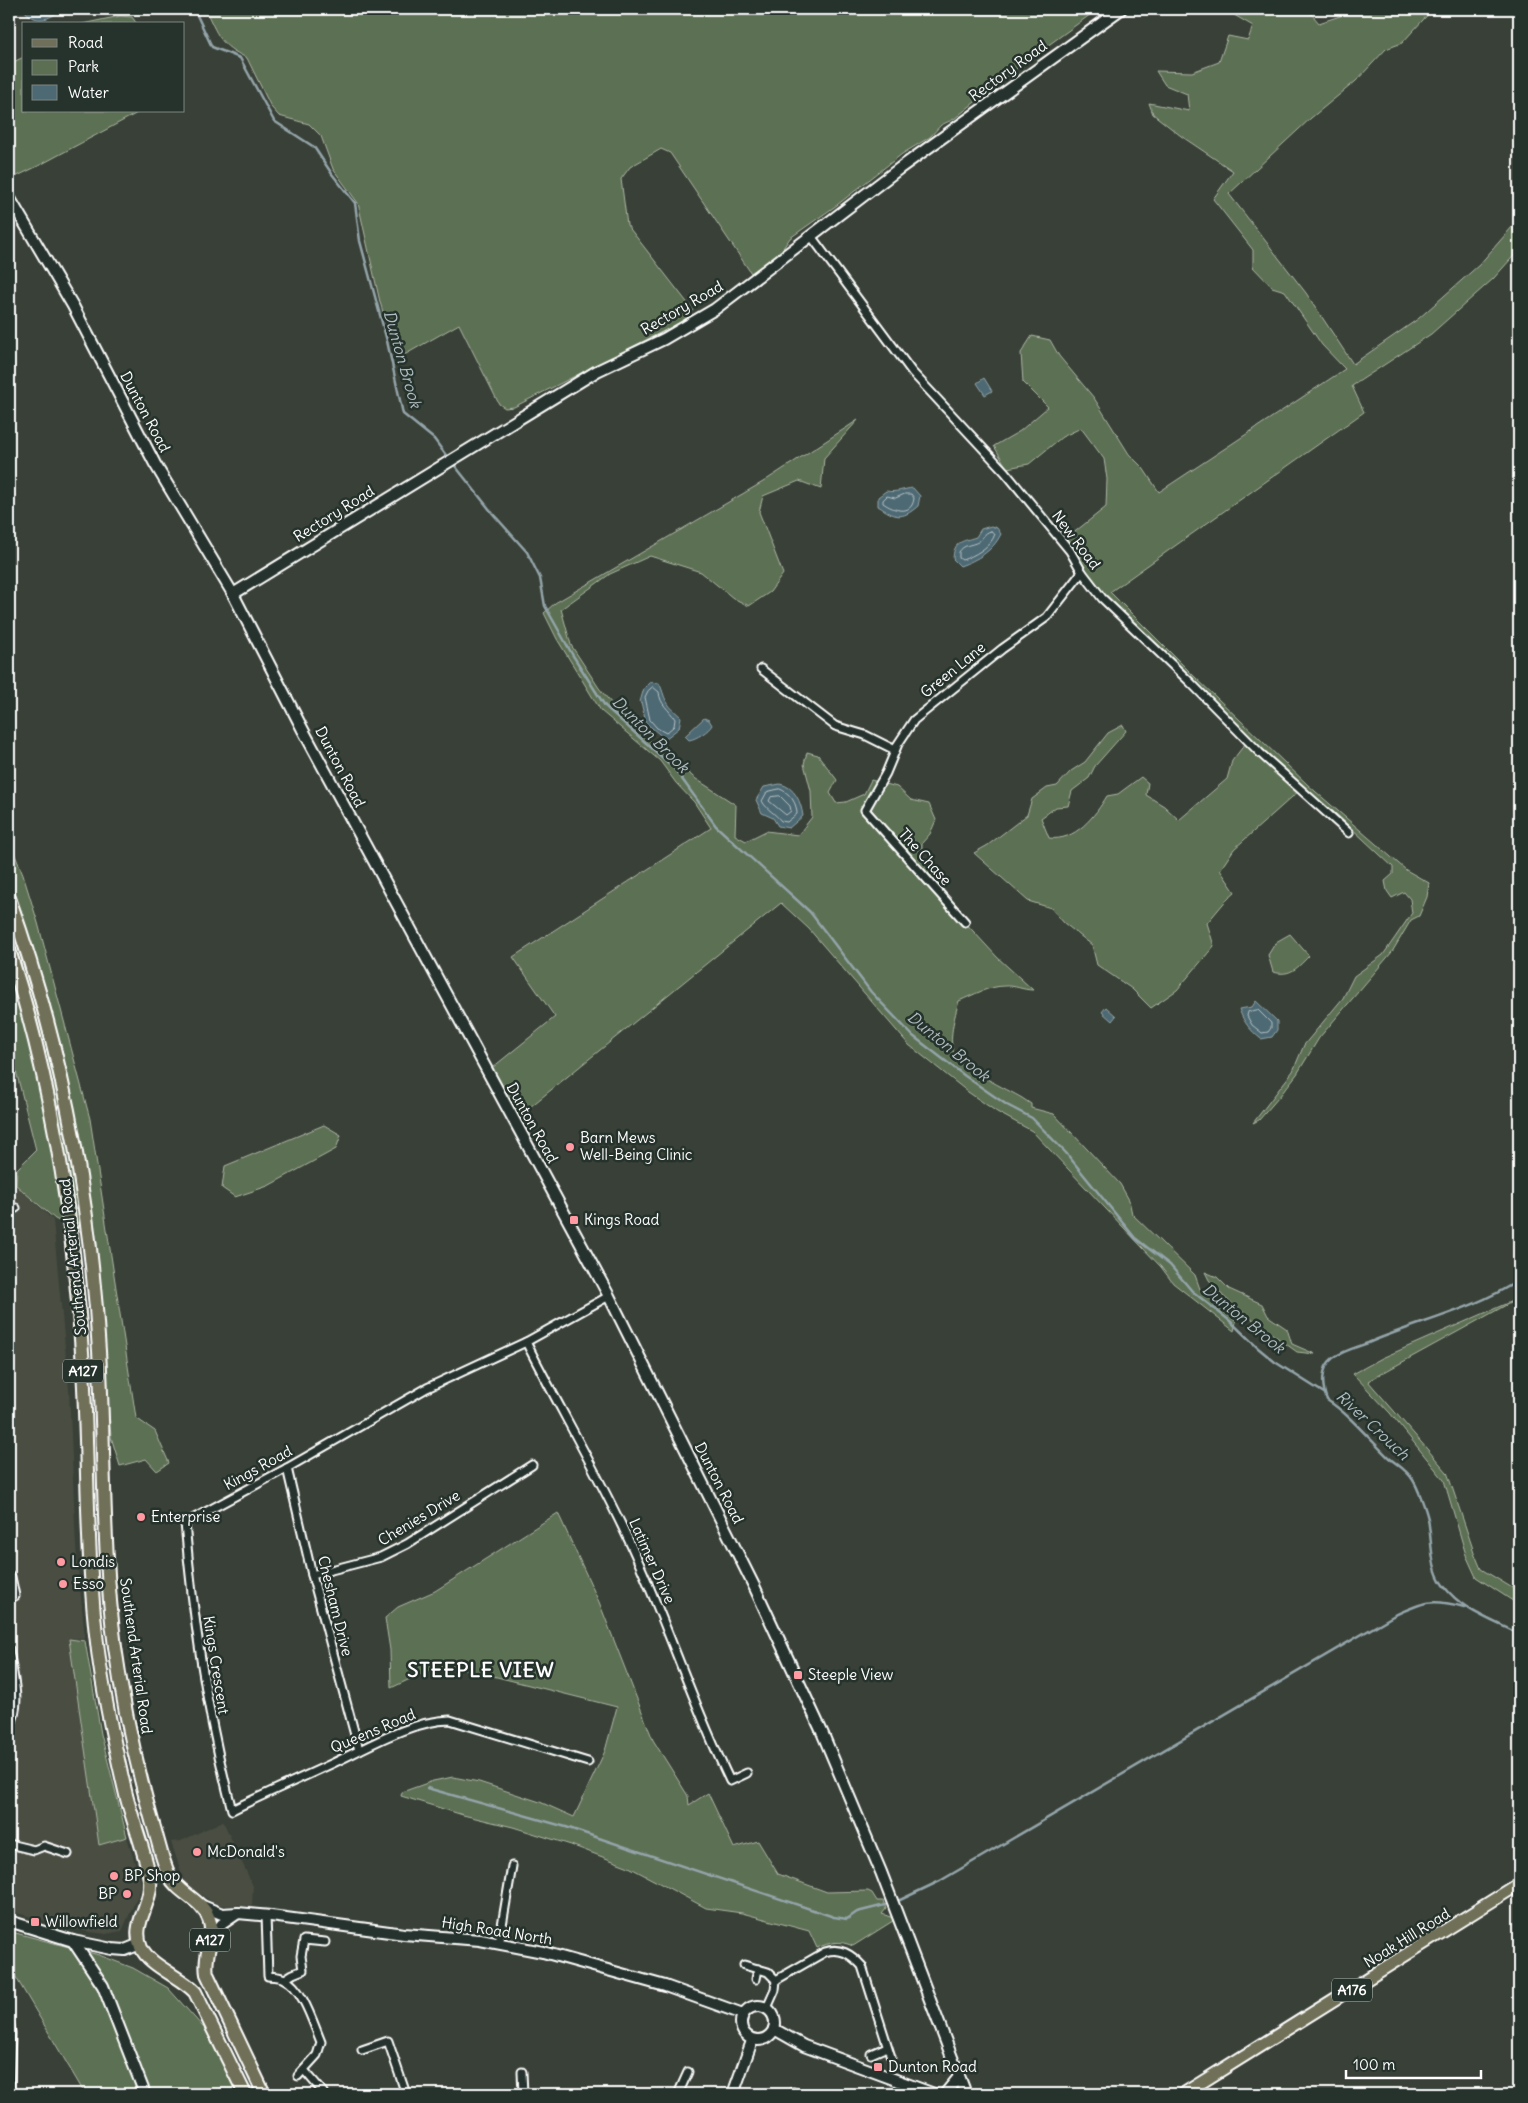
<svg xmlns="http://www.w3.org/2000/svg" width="1528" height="2103" viewBox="0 0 1528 2103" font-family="Delius,sans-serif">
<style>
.built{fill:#4a4d42}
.green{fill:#5c6f52;stroke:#aeb7a8}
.water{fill:#4d6973;stroke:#94a5ab}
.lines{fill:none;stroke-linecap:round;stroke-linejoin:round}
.shore{stroke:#b8c3c7;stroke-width:1}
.stream{stroke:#94a5ab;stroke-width:2.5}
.street-casing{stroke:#fff;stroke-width:11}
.secondary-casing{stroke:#fff;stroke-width:14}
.primary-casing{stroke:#fff;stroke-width:15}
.highway-casing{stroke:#fff;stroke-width:16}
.street{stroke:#26332d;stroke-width:7}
.secondary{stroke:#26332d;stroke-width:10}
.primary{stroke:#706f59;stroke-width:11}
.highway{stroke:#706f59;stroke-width:12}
.poi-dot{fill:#ff9aa2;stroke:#26332d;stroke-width:2}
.labels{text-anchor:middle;stroke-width:5;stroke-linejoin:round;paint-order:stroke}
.shield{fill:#26332d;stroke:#bec2c0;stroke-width:1}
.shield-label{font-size:14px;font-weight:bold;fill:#fff}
.street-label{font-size:15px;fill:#fff;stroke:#26332d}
.poi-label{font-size:15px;fill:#fff;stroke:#26332d;text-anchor:start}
.water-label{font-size:16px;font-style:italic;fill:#afbcc0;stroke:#26332d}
.district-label{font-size:20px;font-weight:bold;letter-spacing:1px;fill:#fff;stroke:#26332d}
</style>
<rect width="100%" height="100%" fill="#394037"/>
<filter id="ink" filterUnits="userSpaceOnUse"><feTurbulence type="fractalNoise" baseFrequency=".02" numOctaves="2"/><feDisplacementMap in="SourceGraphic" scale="10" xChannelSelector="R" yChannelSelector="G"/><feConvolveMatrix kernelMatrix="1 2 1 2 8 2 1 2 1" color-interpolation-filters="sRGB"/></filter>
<g filter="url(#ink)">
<g class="built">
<path d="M16,1185l37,35 16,169 7,158 9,91 -16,1 30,206 28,-8 15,49 -20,45 -16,3 -17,-2 -80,-21v-720z"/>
<path d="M223,1821l30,65 -1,20 -35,-1 -32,-21 -14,-42 10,-1z"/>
</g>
<g class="green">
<path d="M205,9h893l-77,56 -67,54 -13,6 -11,12 -28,17 -65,51 -47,33 -11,16 -28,19 -81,-120 -9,-4 -31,18 -9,12 6,46 66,85 -8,10 -171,87 -9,1 -6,-4 -40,-80 -53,30 -10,2 -16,-54 -22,-99 -25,-34 -12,-33 -12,-12 -30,-8 -8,-9 -24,-49c-28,-13 -29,-23 -42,-49z"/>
<path d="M1224,9h83l12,14 24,-8 -1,-6h91l-31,34 -16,6 -30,32 -45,37 -82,76 77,99 47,71 65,-45 61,-54 40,-46v31l-26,29 -62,55 -79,52 12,26 -254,180 85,85 113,108 98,85 23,13 -2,14 -8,19 -8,4 -19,32 -73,86 -22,36 -18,23 -20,23 -6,3 40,-52 11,-26 39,-47 11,-22 29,-21 29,-42 -2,-14 -6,-7 -12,6 -5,-7 -2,-10 8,-7v-7l-60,-56 -32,-22 -67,60 -14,21 15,22 -7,6 -21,25 7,23 -37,44 -26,18 -19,-19 -35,-24 -5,-20 -28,-22 -13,-15 -23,-7 -54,-48 14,-8 39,-30 5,-16 15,-11 10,-2 14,-15 14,-9 23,-29 15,-8 3,6 -31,35 -6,12 -17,13 -4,15 -12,1 -15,11 8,20c26,4 46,-22 58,-42l11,-2 23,-17 7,6 -2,12 18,11 15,14 48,-41 5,-18 13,-17h6l-149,-146 -41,-58 6,-2 39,-31 1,-28 -3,-20 -23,-31 -19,9 -33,27 -22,4 -13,-22 26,-15 28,-24 -25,-25 -2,-29 11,-17 18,4 9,16 35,42 35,56 14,14 16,24 186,-123 -23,-24 -37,-54 -13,-4 -19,-20v-17l-40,-51 20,-28 -52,-35 -28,-22 -4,-11 40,8 -2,-17 -22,-9 -9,-14 36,1 27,-10 9,-26 20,4 5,-14z"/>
<path d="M120,16l12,1 5,7h-55z"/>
<path d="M24,57v54h117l-101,54 -31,15v-116z"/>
<path d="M858,420l-34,38 -3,31 -22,-8 -36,15 -4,16 24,62 -13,18 -21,14 -16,-8 -32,-26 -51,-16 -40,18 -49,35 10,36 28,43 21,26 33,29 12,5 28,29 43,28 -1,30 11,6 20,-10 32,4 14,-18 -1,-26 -7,-27 3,-12 11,3 19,25 -7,13 6,10 10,-1 18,-8 7,-14 26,7 14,13 18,4 7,16 -6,14 -8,9v12l12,13 16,38 47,51 36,33c-10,0 -19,-5 -28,-4 -16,0 -32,9 -46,15 -4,14 -12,41 -4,54 8,14 52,34 67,43l9,6v4l23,6 66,70 9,16 3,14 63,61 5,14 36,33 -2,9 -61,-48 -12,-16 -129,-136 -35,-19 -29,-20 -59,-47 -100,-116 -28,-26 -267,217 -27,-48 68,-55 -42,-60 198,-129 -17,-26 -18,-19 -16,-22 -59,-50 -44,-72 -13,-26 11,-10 208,-121z"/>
<path d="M9,840l14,35 15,48 52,196 46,299 19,13 14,32 -12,8 -11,-12 -26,7 -9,-29 -16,-198 -40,-20 -39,-34 1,-16 19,-19 -27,-107z"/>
<path d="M1290,934l19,22c-11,11 -18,21 -36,16l-5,-17 8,-13z"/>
<path d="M324,1125l17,10 -5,14 -68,37 -33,11 -13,-9 3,-22z"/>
<path d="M1205,1272l12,5 12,12 33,15 6,12 19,13 5,15 23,10 -18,-2 -44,-32 -29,-23 -15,-17z"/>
<path d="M1519,1298l-151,83 79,91 27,80 7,17 38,23v13l-43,-28 -10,-22 -22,-75 -54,-67 -37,-39 29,-16z"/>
<path d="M558,1513l41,89 54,138 35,56 1,9 19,-12 26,55 24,-7 20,33 49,18 41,-1 4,2 5,8h6l3,8 -4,5 14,5 -43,27c-14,-6 -22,-4 -36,2l-8,-17 -67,-18 -36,-5 -77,-41 -58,-22 -58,-18 -50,-12 -62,-19 1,-4 31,-11 20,-4 26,5 61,20 34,15 31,-66 12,-44 -164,-41 -24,4 -38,18 -1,-38 -5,-32 13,-11 37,-16z"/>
<path d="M69,1639l16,2 16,93 26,103 -28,8z"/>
<path d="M9,1911l3,1v20l87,23 34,13 35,20 43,48 28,58h-154l-71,-120 -5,-4z"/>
</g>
<g class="water">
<path d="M23,9h40c-15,11 -27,16 -40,0z"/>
<path d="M984,378l8,13 -7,4 -8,-12z"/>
<path d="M913,488l7,8 -2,10c-17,15 -23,11 -40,0v-9l8,-6c10,2 17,-2 27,-3z"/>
<path d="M991,526l6,2 4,6c-8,17 -24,26 -41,32l-7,-7c1,-18 8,-17 23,-22l5,-8z"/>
<path d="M650,682l9,1c4,7 4,13 8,19 3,6 9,10 14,15l-2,11 -14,11 -19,-16 -5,-21h-1l4,-14z"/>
<path d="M704,718l5,2 3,5c-3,6 -16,14 -23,15l-4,-4z"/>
<path d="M780,784c15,3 21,18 23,32l-14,12 -11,-2 -5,-8 -11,-5 -6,-13 8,-13z"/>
<path d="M1256,1001l21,20v9l-5,7 -11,2c-11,-9 -17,-16 -22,-30l13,-2z"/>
<path d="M1106,1007l10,9 -4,5 -10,-9z"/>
</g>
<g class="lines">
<g class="shore">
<path d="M905,494h6l3,4c-2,19 -21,12 -31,5v-3l4,-4 8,2z"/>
<path d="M991,531l4,3c-4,13 -21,22 -33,26l-3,-2v-6c5,-8 11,-6 19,-10 6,-4 5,-9 13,-11z"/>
<path d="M653,687l6,5c1,13 10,17 16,27l-1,7 -8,7 -9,-5 -7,-8 -5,-23 3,-6z"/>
<path d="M780,789c10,4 17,14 17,25l-10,8 -6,-1c-6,-8 -14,-11 -19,-20l5,-9z"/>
<path d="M780,796l10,10 1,5 -5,4 -17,-14 2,-4z"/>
<path d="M1258,1010l13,13v5l-3,4 -6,1 -10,-8 -5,-9 1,-4z"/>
</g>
<g class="stream">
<path d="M194,9l18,38 28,11 34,63 40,26 18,27 23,29 5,38 27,100 16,73 31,25 14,19"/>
<path d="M452,462l42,53 33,37 13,26 5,28 27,48 33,52 69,62 42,58 94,86 61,80 42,44 52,40 42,29 25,13 34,35 69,85 35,27 22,26 38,30 28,27 17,14 49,31"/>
<path d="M1519,1280c-45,30 -102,42 -151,63 -11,4 -26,8 -35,15 -13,10 -11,29 -6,42 23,15 41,38 61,57 9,8 18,12 25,23 5,8 13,30 15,39 4,21 2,49 15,66 19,26 49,35 76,49"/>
<path d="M427,1788l139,39 268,90 13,2 10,-7 28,-7"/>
<path d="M900,1900l40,-19 453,-265c30,-14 38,-18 71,-9"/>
</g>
<g class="street-casing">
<g id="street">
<path d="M811,236l101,136 93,100 65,79 12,21 20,26 88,84 70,71 89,80"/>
<path d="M761,669l74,57 30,9 30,15"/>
<path d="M965,922l-100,-112 21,-37 12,-29 16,-24 88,-71 45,-32 35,-45"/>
<path d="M9,1211l7,-3"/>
<path d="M526,1342c36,71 77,140 109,212 34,75 59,153 95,227l17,-8"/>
<path d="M287,1468l25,107 47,175"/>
<path d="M312,1575l69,-18 26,-13 125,-79"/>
<path d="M9,1598l6,-2 -4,-19"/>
<path d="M9,1649c3,25 14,56 0,78"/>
<path d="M588,1762l-138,-42c-41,1 -84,28 -121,45 -32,15 -65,29 -97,45 -25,-95 -39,-190 -47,-287l102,-55 140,-80 99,-46 83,-46"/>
<path d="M9,1844l25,6 10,-4 24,8"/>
<path d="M266,1915l2,61c6,1 11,0 16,3 19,9 29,44 37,63l-4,13 -19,21"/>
<path d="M499,1943l13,-77"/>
<path d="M744,1965l24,7 8,8"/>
<path d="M285,1979l8,-5 10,-4 -2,-14 3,-16 21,2"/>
<path d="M756,1979l2,-10"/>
<path d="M767,2008l8,-18 1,-10 49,-28c15,-5 26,2 37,14l29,91"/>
<path d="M9,2019l2,14 -2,61"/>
<path d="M362,2050l26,-9 18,53"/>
<path d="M871,2054l16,-7"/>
<path d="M304,2070l19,22"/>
<path d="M522,2072l1,22"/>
<path d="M678,2094l10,-22"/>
<path d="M791,2094l2,-2 6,2"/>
</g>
</g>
<g class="secondary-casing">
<g id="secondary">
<path d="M9,197l64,109 82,158 78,130 70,136 306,566 146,292 67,144 59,140 85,222"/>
<path d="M233,594l364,-223 67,-32 51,-30 185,-141 221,-159"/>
<path d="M200,1905l22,9 16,-1 33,3 133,18 76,6 63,12 122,34 78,28"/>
<path d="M9,1921l64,20 39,8 13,1 15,-6"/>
<path d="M211,1938l11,-14 16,-11"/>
<path d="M73,1941l30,45 42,108"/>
<circle cx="758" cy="2023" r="17"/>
<path d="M774,2029l30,17 130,48"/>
<path d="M733,2094l19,-53"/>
<path d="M945,2094l14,-17"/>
</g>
</g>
<g class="primary-casing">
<path id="primary" d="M1183,2094l336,-210"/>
</g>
<g class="highway-casing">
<g id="highway">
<path d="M9,898c52,146 81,298 90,453 6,99 3,197 16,296 8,59 21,117 37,174 6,18 9,37 17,54 9,19 33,24 40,44 7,18 -6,36 -2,55l57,120"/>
<path d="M9,950c42,130 64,265 73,402 7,99 3,199 16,299 6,48 17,97 28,144 7,27 17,52 23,79 7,27 -19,48 -8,73 8,19 39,29 54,45l50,102"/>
</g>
</g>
<use href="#street" class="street"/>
<use href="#secondary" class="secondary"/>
<use href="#primary" class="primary"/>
<use href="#highway" class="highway"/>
</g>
</g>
<g class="poi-dot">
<circle cx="570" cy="1147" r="5"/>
<rect x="569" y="1215" width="10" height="10" rx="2.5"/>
<circle cx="141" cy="1517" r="5"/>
<circle cx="61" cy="1562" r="5"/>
<circle cx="63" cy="1584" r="5"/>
<rect x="793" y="1670" width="10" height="10" rx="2.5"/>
<circle cx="197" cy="1852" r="5"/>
<circle cx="114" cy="1876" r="5"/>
<circle cx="127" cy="1894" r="5"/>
<rect x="30" y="1917" width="10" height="10" rx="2.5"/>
<rect x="873" y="2062" width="10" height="10" rx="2.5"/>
</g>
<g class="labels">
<g class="shield">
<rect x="63" y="1359.5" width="40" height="23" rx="4"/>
<rect x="190" y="1928.5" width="40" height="23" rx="4"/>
<rect x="1332" y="1978.5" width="40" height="23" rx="4"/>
</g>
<g class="shield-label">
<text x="83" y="1376">A127</text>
<text x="210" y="1945">A127</text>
<text x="1352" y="1995">A176</text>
</g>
<g class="street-label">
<text transform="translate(1008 71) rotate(-36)" y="5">Rectory Road</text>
<text transform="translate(682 308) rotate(-30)" y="5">Rectory Road</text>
<text transform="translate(145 412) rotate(62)" y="5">Dunton Road</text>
<text transform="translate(334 514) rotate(-32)" y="5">Rectory Road</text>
<text transform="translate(1076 540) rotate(53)" y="5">New Road</text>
<text transform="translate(953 670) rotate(-39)" y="5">Green Lane</text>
<text transform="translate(340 767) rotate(62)" y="5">Dunton Road</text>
<text transform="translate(925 857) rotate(48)" y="5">The Chase</text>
<text transform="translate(532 1123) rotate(61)" y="5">Dunton Road</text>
<text transform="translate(73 1257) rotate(-96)" y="5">Southend Arterial Road</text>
<text transform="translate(258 1468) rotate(-29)" y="5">Kings Road</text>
<text transform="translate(719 1483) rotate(63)" y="5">Dunton Road</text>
<text transform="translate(419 1518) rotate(-31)" y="5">Chenies Drive</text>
<text transform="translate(652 1561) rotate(66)" y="5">Latimer Drive</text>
<text transform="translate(335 1606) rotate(76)" y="5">Chesham Drive</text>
<text transform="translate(136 1656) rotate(82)" y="5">Southend Arterial Road</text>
<text transform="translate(216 1665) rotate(81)" y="5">Kings Crescent</text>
<text transform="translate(373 1731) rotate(-23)" y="5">Queens Road</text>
<text transform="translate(497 1931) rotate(9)" y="5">High Road North</text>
<text transform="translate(1407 1938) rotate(-32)" y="5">Noak Hill Road</text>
</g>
<g class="poi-label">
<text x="580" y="1143">Barn Mews<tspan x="580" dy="17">Well-Being Clinic</tspan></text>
<text x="584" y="1225">Kings Road</text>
<text x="151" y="1522">Enterprise</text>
<text x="71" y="1567">Londis</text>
<text x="73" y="1589">Esso</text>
<text x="808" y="1680">Steeple View</text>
<text x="207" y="1857">McDonald's</text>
<text x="124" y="1881">BP Shop</text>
<text x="117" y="1899" text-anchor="end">BP</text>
<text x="45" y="1927">Willowfield</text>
<text x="888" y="2072">Dunton Road</text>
</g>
<g class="water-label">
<text transform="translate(403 359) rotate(74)" y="6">Dunton Brook</text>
<text transform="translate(651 734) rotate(45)" y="6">Dunton Brook</text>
<text transform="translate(949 1046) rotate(39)" y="6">Dunton Brook</text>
<text transform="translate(1244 1318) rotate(39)" y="6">Dunton Brook</text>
<text transform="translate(1373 1425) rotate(43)" y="6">River Crouch</text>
</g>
<g class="district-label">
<text x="481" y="1677">STEEPLE VIEW</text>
</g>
</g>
<rect width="1528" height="2103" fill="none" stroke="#26332d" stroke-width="30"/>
<rect x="15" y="15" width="1498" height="2073" fill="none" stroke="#fff" stroke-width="2" filter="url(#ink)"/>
<rect x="22" y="22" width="162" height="90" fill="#26332d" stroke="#7d8581"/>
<rect x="32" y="39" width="25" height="8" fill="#706f59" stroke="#7d8581"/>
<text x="68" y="48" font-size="15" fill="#ffffff">Road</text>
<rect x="32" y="60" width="25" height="15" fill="#5c6f52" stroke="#7d8581"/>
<text x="68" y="72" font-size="15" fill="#ffffff">Park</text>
<rect x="32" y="85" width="25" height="15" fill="#4d6973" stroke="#7d8581"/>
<text x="68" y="98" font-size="15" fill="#ffffff">Water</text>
<path d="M1346 2070v8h135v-8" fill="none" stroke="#ffffff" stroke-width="2.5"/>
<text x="1353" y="2070" font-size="15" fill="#ffffff" stroke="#26332d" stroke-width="4" paint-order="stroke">100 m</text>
</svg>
